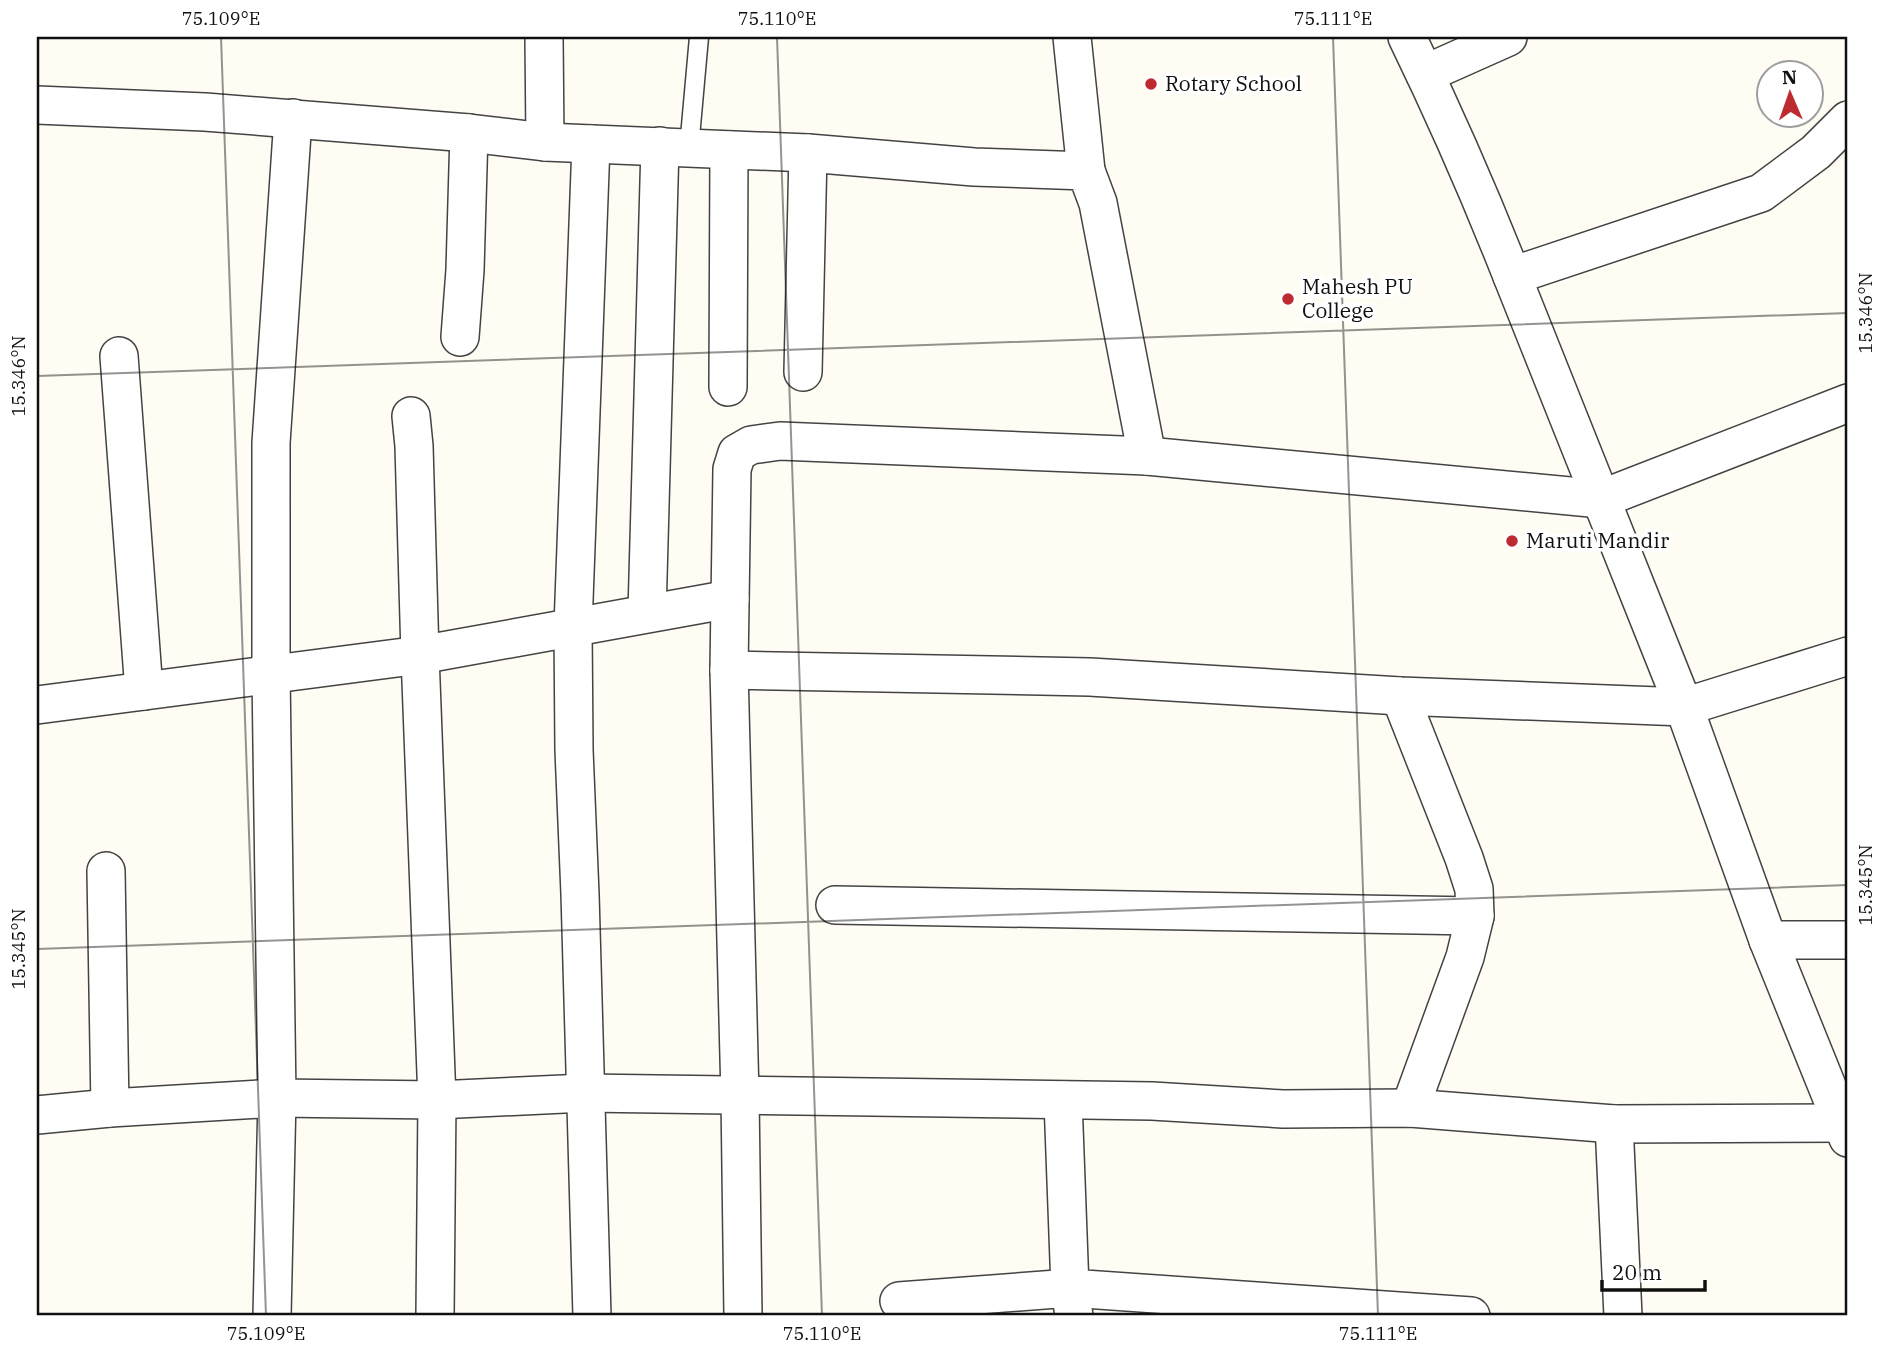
<svg xmlns="http://www.w3.org/2000/svg" width="1885" height="1353" viewBox="0 0 1885 1353" font-family="'IBM Plex Serif',serif">
<style>
.lines{fill:none;stroke-linecap:round;stroke-linejoin:round}
.service-casing{stroke:#434343;stroke-width:21}
.minor-casing{stroke:#434343;stroke-width:40}
.service{stroke:#fff;stroke-width:18}
.minor{stroke:#fff;stroke-width:37}
.ticks{fill:none;stroke:#101010;stroke-width:2;stroke-opacity:0.45}
.poi-dot{fill:#bd2b31;stroke:#fff;stroke-width:2.5}
.labels{text-anchor:middle;stroke-width:7;stroke-linejoin:round;paint-order:stroke}
.poi-label{font-size:21px;fill:#101010;stroke:#fff;text-anchor:start}
.neatline{fill:none;stroke:#101010;stroke-width:2.5}
.ticks-label{font-size:18px;text-anchor:middle;fill:#101010}
</style>
<rect width="100%" height="100%" fill="#fffcf3"/>
<g class="lines">
<g class="service-casing">
<path id="service" d="M689,148l10,-111"/>
</g>
<g class="minor-casing">
<g id="minor">
<path d="M544,37l1,105"/>
<path d="M1072,37l14,134"/>
<path d="M1407,37c38,78 73,158 105,239l172,431 84,233 80,198"/>
<path d="M1425,74l83,-37"/>
<path d="M37,105l168,7 264,21 76,9 263,11 166,14 112,4 12,32 49,253"/>
<path d="M591,144l-18,483 1,123 6,144 12,422"/>
<path d="M1512,276l249,-83 55,-41 32,-32"/>
<path d="M460,337l5,-67 4,-137"/>
<path d="M119,356l25,335"/>
<path d="M803,372l5,-219"/>
<path d="M728,387l1,-237"/>
<path d="M411,416l3,30 6,209 17,445 -2,216"/>
<path d="M647,613l13,-467"/>
<path d="M729,670l361,7 310,19 284,11 164,-51"/>
<path d="M1400,696l64,162 10,31 1,27 -10,41 -55,151"/>
<path d="M37,705l383,-50 310,-56"/>
<path d="M106,871l4,237"/>
<path d="M835,905l640,11"/>
<path d="M1768,940h80"/>
<path d="M1063,1100l7,188 401,28"/>
<path d="M37,1115l73,-7 167,-10 160,2 148,-7 567,8 131,8 127,-1 204,16 229,-1"/>
<path d="M1614,1124l9,192"/>
<path d="M899,1301l171,-13 4,28"/>
<path d="M272,1316l5,-218 -6,-424v-231l22,-325"/>
<path d="M743,1316l-3,-220 -11,-426 3,-201 5,-16 14,-8 29,-4 367,15 454,43 247,-96"/>
</g>
</g>
<use href="#service" class="service"/>
<use href="#minor" class="minor"/>
</g>
<path class="ticks" d="M221,37l45,1279M777,37l45,1279M1333,37l45,1279M37,376l1811,-63M37,949l1811,-64"/>
<g class="poi-dot">
<circle cx="1151" cy="84" r="7"/>
<circle cx="1288" cy="299" r="7"/>
<circle cx="1512" cy="541" r="7"/>
</g>
<g class="labels">
<g class="poi-label">
<text x="1165" y="91">Rotary School</text>
<text x="1302" y="294">Mahesh PU<tspan x="1302" dy="24">College</tspan></text>
<text x="1526" y="548">Maruti Mandir</text>
</g>
</g>
<rect width="1885" height="1353" fill="none" stroke="#ffffff" stroke-width="77"/>
<g transform="translate(1790 94) rotate(358)"><circle r="33" fill="#ffffff" stroke="#9f9f9f" stroke-width="2"/>
<path d="M0-5L12 26L0 18L-12 26Z" fill="#bd2b31"/>
<text y="-10" font-size="19" font-weight="bold" text-anchor="middle" fill="#101010">N</text>
</g>
<path d="M1602 1280v10h103v-10" fill="none" stroke="#101010" stroke-width="3.5"/>
<text x="1612" y="1280" font-size="21" fill="#101010" stroke="#ffffff" stroke-width="5" paint-order="stroke">20 m</text>
<rect x="38" y="38" width="1808" height="1276" class="neatline"/>
<g class="ticks-label">
<text x="221" y="25">75.109°E</text>
<text x="777" y="25">75.110°E</text>
<text x="1333" y="25">75.111°E</text>
<text transform="translate(1866 313) rotate(-90)" y="6">15.346°N</text>
<text transform="translate(19 376) rotate(-90)" y="6">15.346°N</text>
<text transform="translate(1866 885) rotate(-90)" y="6">15.345°N</text>
<text transform="translate(19 949) rotate(-90)" y="6">15.345°N</text>
<text x="266" y="1340">75.109°E</text>
<text x="822" y="1340">75.110°E</text>
<text x="1378" y="1340">75.111°E</text>
</g>
</svg>
